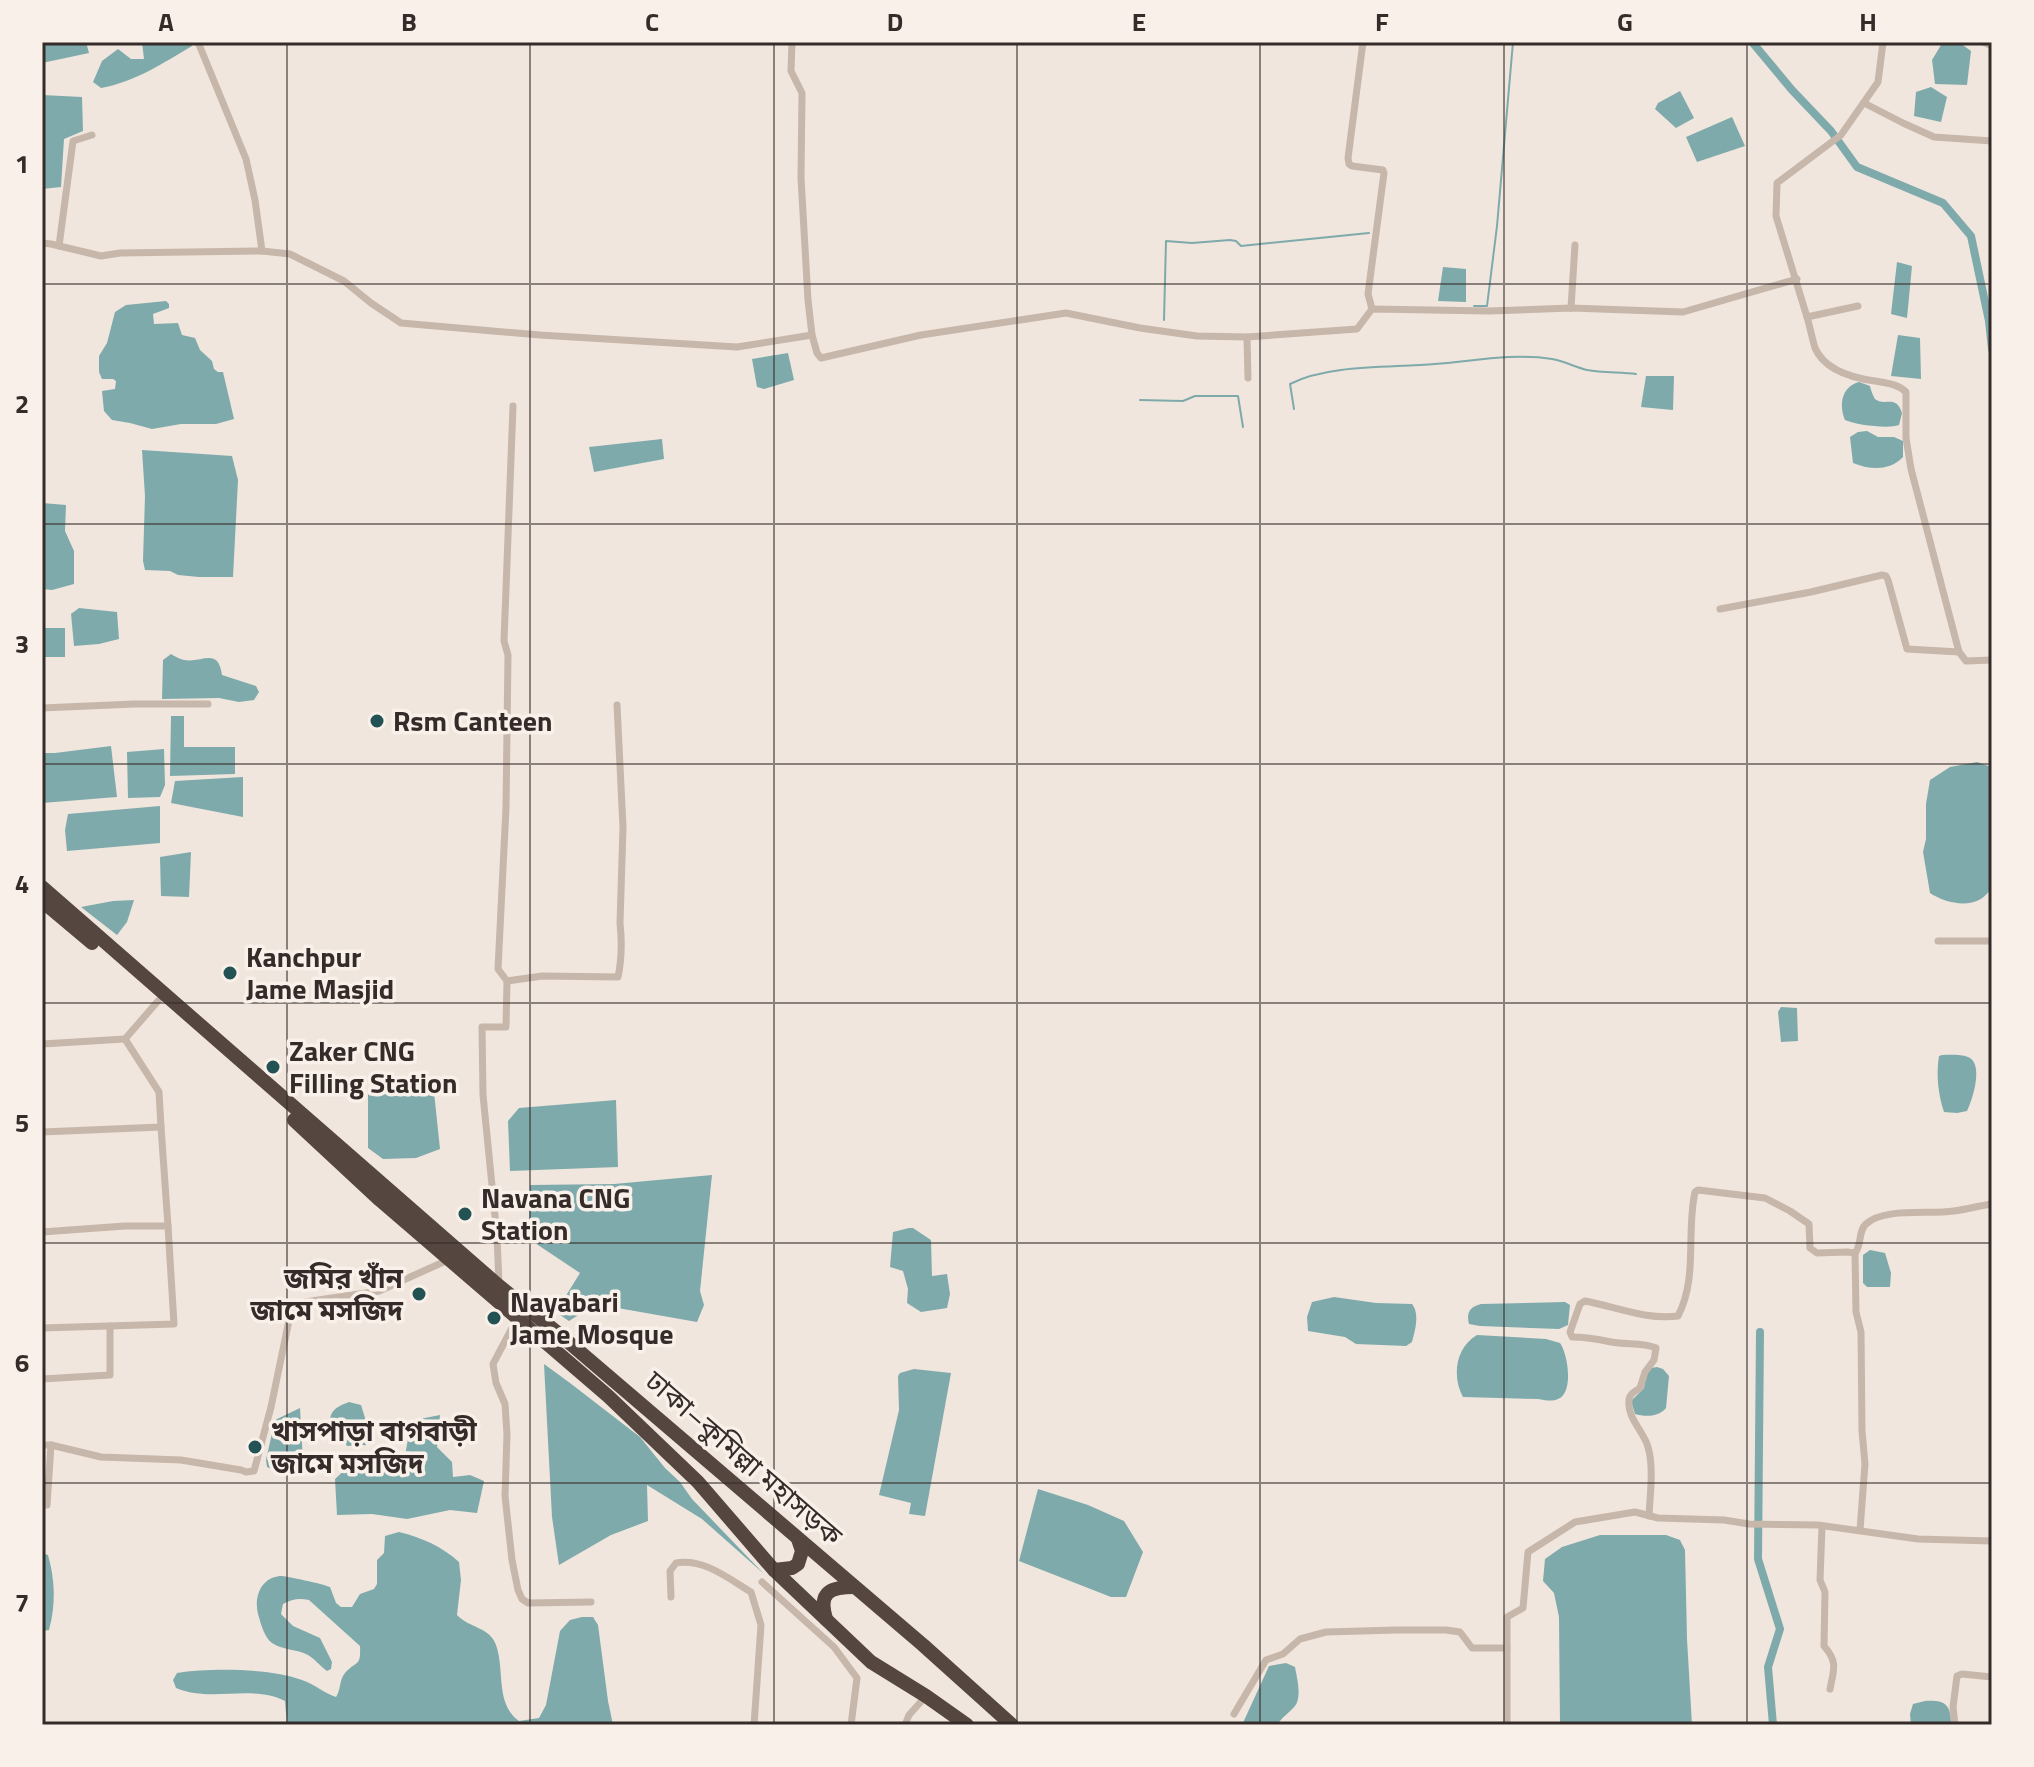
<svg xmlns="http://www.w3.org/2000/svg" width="2034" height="1767" viewBox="0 0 2034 1767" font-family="'Titillium Web','Noto Sans Bengali',sans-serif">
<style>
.water{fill:#7eaaab}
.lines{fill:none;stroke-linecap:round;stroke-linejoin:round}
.stream{stroke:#7eaaab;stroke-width:2}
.canal{stroke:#7eaaab;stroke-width:8}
.street{stroke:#c7b6aa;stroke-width:7}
.highway{stroke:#554640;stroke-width:14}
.grid{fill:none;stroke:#352c29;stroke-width:2;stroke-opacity:0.55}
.poi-dot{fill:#225253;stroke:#f8f0e9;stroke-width:3}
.labels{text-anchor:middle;stroke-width:7;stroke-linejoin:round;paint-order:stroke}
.poi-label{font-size:28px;font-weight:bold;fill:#352c29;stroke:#f8f0e9;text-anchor:start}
.street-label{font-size:28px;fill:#352c29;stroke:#f8f0e9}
.neatline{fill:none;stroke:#352c29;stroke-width:3}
.grid-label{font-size:26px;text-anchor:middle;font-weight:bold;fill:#352c29}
</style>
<rect width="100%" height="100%" fill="#f0e6dd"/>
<g class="water">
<path d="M42,42h44l3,11 -47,10z"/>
<path d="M142,42h49l1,4c-29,17 -57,36 -91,42l-8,-6 9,-21 16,-12 13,10h13z"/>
<path d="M1960,43l11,8 -4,34 -32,-1 -3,-24 9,-15z"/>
<path d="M1931,87l16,10 -6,25 -27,-6 2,-24z"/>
<path d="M1680,91l14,27 -18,10 -21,-19 3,-6z"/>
<path d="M42,95l40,2 1,34 -19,8 -3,48 -19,2z"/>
<path d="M1732,117l13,29 -48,16 -11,-25z"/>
<path d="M1897,262l15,4 -5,52 -16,-4z"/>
<path d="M1443,267l23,2v33l-28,-1z"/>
<path d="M166,301l3,3v4l-16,6 1,10 24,-1 4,12 13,3 5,12 12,11 2,8 4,3h5l11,47 -18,5h-35l-29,5 -22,-6 -18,-3 -8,-9 -2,-20 13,-2 1,-8 -3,-2h-11l-3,-7v-16l8,-13 8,-31 11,-7z"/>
<path d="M1898,335l22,3 1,41 -30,-3z"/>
<path d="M788,353l6,27 -30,9 -7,-2 -5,-28z"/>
<path d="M1646,376h28l-1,34 -32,-3z"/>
<path d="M1859,382l11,4c0,2 4,12 5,13 10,8 21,-5 27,14l-3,12c-11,4 -43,0 -54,-5 -6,-15 -4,-33 14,-38z"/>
<path d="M1867,431l11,6h16l9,4v16c-13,14 -33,13 -50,6l-3,-26 8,-5z"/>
<path d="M662,439l2,20 -70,13 -5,-25z"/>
<path d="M142,450l90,6 6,24 -5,97h-34l-21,-2 -8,-4 -25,-1 -2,-9 2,-65z"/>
<path d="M42,503l24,2 -1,26 9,20v33l-22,6 -10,-1z"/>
<path d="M79,608l38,4 2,27 -20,5 -25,2 -3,-32z"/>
<rect x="42" y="628" width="23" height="29"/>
<path d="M171,654c3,2 9,5 13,6 19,3 34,-13 38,15l34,11 3,6 -5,8 -15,2 -20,-4 -57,1 1,-39z"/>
<path d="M171,716h13v31h51v27l-65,2z"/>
<path d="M111,746l6,51 -75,6v-50h13z"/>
<path d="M164,749l1,36 -5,12 -32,1 -1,-46z"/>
<path d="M1977,762l14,5 1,3v116c-11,25 -44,19 -62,7l-7,-41 3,-13v-35l4,-24 20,-13z"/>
<path d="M243,777v40l-72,-14 4,-22z"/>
<path d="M160,806v37l-93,8 -2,-21 3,-16z"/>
<path d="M191,852l-2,45 -28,-1 -1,-39z"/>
<path d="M134,900l-7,22 -10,13 -36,-28 32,-6z"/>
<path d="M1781,1007l16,1 1,33 -17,1 -3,-30z"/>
<path d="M1942,1055c8,0 18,-1 26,2 16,6 5,42 -1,54l-10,2 -13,-1c-6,-18 -8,-38 -5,-56z"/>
<path d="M434,1092l6,57 -24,9 -33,1 -15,-11v-54z"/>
<path d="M616,1100l2,67 -108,4 -2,-50 11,-13z"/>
<path d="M712,1175l-12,116 4,14 -7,17 -85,-15h-21l-22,14 -9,-6 -1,-8 21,-34 -51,-34 1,-54 84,-1z"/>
<path d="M909,1228h4l18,12 1,36 15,-2 3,20 -3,14 -26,4 -14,-9 1,-14 -5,-18 -13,-4 3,-35z"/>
<path d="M1870,1250l15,3 6,20 -1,14h-23l-4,-4v-28z"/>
<path d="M1334,1297l42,6 36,1c8,10 3,27 0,38l-6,4 -50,-2 -11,-7 -37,-6 -1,-14 5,-15z"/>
<path d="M1565,1302l5,3 -2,20 -9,4 -79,-3 -11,-2c-3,-12 1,-17 12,-20z"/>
<path d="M1477,1335l69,4 14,4c8,11 14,50 -2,56 -6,3 -14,1 -20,0l-75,-2c-11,-20 -8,-49 14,-62z"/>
<path d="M544,1364l26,19 70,54 25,31 15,14 12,17 73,76 -63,-56 -55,-34 1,36 -37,14 -52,30 -7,-48z"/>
<path d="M1657,1367l6,2 6,7 -3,32c-7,9 -21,9 -31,6l-4,-13 13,-13 2,-13 5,-7z"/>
<path d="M914,1369l37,4 -26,143 -16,-2 2,-11 -32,-8 20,-85 -1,-34 2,-3z"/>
<path d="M349,1402l12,3 5,16v24l-19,1 -5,-9 -10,-5c-5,-18 0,-24 17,-30z"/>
<path d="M300,1408l3,54 -6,11h-16l-14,-6 -1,-7 9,-40z"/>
<path d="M440,1415l-3,32 15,15 1,15 17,-2 14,6 -7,32 -27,-3 -43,9 -35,-5 -35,1 -2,-36 15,-14 17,7h35l8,-44 10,-9z"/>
<path d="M1038,1489l50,16 36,16 19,31 -17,45h-15l-92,-36z"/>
<path d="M399,1532c24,6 42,14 60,30l2,18 -4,35c12,13 33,12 39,30 9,25 -1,59 23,76l20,-3 7,-13 14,-74 10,-11 12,-3h11l5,8 10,76 5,24h-326l-2,-24c-34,-17 -74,2 -109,-13l-3,-8 4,-7c33,-5 94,-5 125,7 12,4 22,13 34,17 5,-7 3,-17 9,-24 11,-13 16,-5 15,-27l-51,-46c-10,-2 -17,-1 -26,4l-2,10 12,12 27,12 12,24 -1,7 -4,2c-7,-5 -12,-12 -19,-16 -11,-6 -26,-5 -36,-12 -8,-6 -11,-19 -14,-29 -4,-16 2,-36 22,-38 7,0 43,8 50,11l6,16 5,4h11l8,-13 14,-5 3,-5v-24l7,-7 1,-17z"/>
<path d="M1600,1535h66l14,5 5,10 2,89 5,86h-132l-1,-108 -5,-24 -11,-12 2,-22 17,-12z"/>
<path d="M42,1553l6,2c7,25 8,49 1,75l-7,1z"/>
<path d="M1286,1663l9,4c2,11 7,30 0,39 -6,7 -13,11 -18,19h-35l27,-59z"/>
<path d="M1925,1701c20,-1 26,3 26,24h-40l-1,-11 3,-10z"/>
</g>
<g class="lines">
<g class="stream">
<path d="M1474,306h13l10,-80 16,-184"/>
<path d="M1164,320l2,-79 26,2 38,-3 6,1 5,5 128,-13"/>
<path d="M1140,400l43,1 12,-5h43l5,31"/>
<path d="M1294,409l-4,-25c39,-20 101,-16 145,-20 39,-3 78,-11 117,-5 12,2 23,8 35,11 16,3 34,2 49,4"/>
</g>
<g class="canal">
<path d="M1752,42l40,48 39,41 26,36 86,36 28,33 18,85 3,28"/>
<path d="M1760,1332l-2,227 22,70 -12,38 5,58"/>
</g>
<g class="street">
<path d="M792,42l-1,29 11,22 -1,85 7,122 4,35 5,18 4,5 100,-23 145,-22 74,15 57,8 50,1 110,-8 15,-20 117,2 82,-3 112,4 114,-33"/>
<path d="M1363,42l-15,116 1,6 3,2 31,4 1,3 -16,121 4,15"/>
<path d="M1983,42l9,4"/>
<path d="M1864,103l39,20 31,14 58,4"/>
<path d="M42,243l9,1 50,12 19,-3 142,-2 -7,-51 -9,-41 -48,-117"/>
<path d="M59,246l14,-105 19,-6"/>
<path d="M262,251l28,3 54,27 27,22 30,20 139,12 197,12 75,-12"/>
<path d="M1858,306l-51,11c3,10 5,21 8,31 10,23 38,30 60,33 11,2 23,3 31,11v46l5,31 48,183 7,9 26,-1"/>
<path d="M1571,308l4,-63"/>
<path d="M1807,317l-31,-101 1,-33 64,-48 37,-53 5,-40"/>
<path d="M1247,337l1,41"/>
<path d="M1720,609l91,-17 71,-17 4,1 2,4 19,69 52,3"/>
<path d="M42,708l92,-4h74"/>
<path d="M1938,941h54"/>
<path d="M507,981l35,-5 76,1c4,-19 4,-36 2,-54l3,-96 -6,-122"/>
<path d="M125,1039l33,-38"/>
<path d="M42,1044l83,-5 34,53 2,35 -119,5"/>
<path d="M42,1232l83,-6h43l-7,-99"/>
<path d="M1855,1253l1,59 5,20 1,99 3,33 -5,66"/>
<path d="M499,1284l-2,-48 -14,-141 -1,-68h24l1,-46 -9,-12 8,-161 2,-153 -4,-14 9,-235"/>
<path d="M521,1320l-9,8 -19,36 3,19 9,21 2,30 -2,62 7,64 6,30 4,9 6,4 63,-1"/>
<path d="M42,1328l132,-4 -6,-98"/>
<path d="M42,1379l68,-4v-49"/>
<path d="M42,1445h9l50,12 80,3 60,10 5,2 8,-1 17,-64 21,-101 6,-3 81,-12 69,-31"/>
<path d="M47,1505l4,-60"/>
<path d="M1649,1516c1,-22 5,-48 -1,-69 -4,-15 -21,-29 -19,-46 0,-7 5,-9 11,-13l5,-16 9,-12 2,-12c-12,-6 -30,-3 -45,-6 -14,-3 -25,-5 -39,-5l-2,-5 10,-28 5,-3c31,6 61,19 93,15 20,-38 8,-84 17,-124l3,-2 67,8 25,13 19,13 1,24 7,5 30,-1 8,1c7,-8 3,-22 11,-29 19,-17 63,-9 88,-13 13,-2 25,-5 38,-7"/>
<path d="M1822,1526l-2,54 5,12 -1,54c14,16 10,23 6,43"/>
<path d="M762,1582l72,65 23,31 -6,47"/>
<path d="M671,1597l-1,-26 6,-8c28,-5 53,16 75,29l10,33 -7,100"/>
<path d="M1234,1714l32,-54 17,-6 17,-15 26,-7 70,-2h50l14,2 12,16h35"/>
<path d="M905,1725l4,-10 17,-19"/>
<path d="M1507,1725v-108l16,-9 5,-56 47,-30 60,-10 23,6 66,2 25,4 69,1 100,14 74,2"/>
<path d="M1955,1725l-2,-18 4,-31 5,-2 30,3"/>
</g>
<g class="highway">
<path d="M42,887l457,399 60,48 364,311 89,80"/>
<path d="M42,901l50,42"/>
<path d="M294,1120l86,80 228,196 90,86 76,88 97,92 55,34 41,29"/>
<path d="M774,1570l18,-2 6,-4 4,-13 -4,-12"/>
<path d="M826,1619c-8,-27 4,-32 28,-32"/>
</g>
</g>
<path class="grid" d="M287,42v1683M530,42v1683M774,42v1683M1017,42v1683M1260,42v1683M1504,42v1683M1747,42v1683M42,284h1950M42,524h1950M42,764h1950M42,1003h1950M42,1243h1950M42,1483h1950"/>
<g class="poi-dot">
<circle cx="377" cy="721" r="8"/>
<circle cx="230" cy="973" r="8"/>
<circle cx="273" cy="1067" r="8"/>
<circle cx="465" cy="1214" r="8"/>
<circle cx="419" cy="1294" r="8"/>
<circle cx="494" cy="1318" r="8"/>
<circle cx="255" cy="1447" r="8"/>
</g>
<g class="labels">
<g class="poi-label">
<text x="393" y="731">Rsm Canteen</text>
<text x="246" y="967">Kanchpur<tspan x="246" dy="32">Jame Masjid</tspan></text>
<text x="289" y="1061">Zaker CNG<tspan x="289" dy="32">Filling Station</tspan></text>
<text x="481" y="1208">Navana CNG<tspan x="481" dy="32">Station</tspan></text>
<text x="403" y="1288" text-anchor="end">জমির খাঁন<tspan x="403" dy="32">জামে মসজিদ</tspan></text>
<text x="510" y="1312">Nayabari<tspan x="510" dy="32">Jame Mosque</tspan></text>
<text x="271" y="1441">খাসপাড়া বাগবাড়ী<tspan x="271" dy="32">জামে মসজিদ</tspan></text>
</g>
<g class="street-label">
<text transform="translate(744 1458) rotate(41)" y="10">ঢাকা–কুমিল্লা মহাসড়ক</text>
</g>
</g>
<rect width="2034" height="1767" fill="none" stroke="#f8f0e9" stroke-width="88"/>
<rect x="44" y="44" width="1946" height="1679" class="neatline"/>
<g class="grid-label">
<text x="166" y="31">A</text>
<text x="409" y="31">B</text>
<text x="652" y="31">C</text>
<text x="895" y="31">D</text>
<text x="1139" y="31">E</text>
<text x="1382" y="31">F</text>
<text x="1625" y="31">G</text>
<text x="1868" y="31">H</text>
<text x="22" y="173">1</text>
<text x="22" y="413">2</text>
<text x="22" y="653">3</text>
<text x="22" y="893">4</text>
<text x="22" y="1132">5</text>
<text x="22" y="1372">6</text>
<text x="22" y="1612">7</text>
</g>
</svg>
